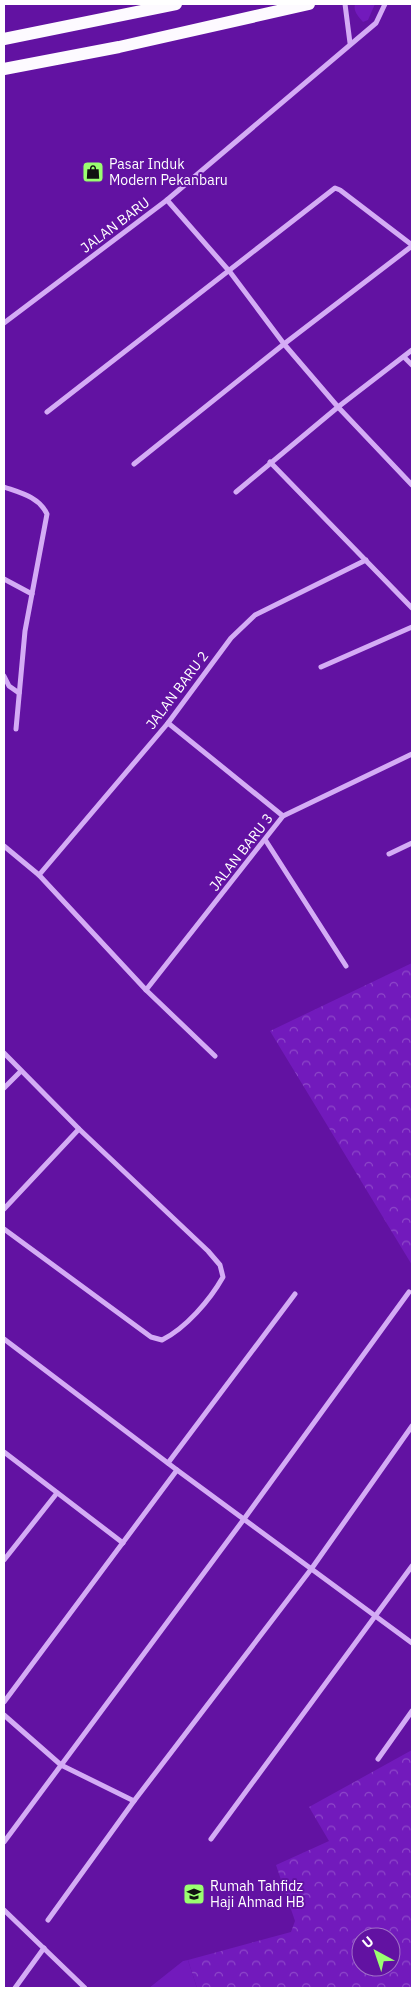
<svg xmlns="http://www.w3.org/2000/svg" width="416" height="1992" viewBox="0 0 416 1992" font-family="'IBM Plex Sans',sans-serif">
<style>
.green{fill:#721abc}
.forest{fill:url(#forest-crowns);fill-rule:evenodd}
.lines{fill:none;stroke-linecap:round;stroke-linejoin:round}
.street{stroke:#d4acf5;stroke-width:5}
.primary{stroke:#fdfaff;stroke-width:12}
.labels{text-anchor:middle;stroke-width:4;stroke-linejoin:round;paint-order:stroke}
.poi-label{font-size:14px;fill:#fff;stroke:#6212a2;text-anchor:start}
.street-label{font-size:14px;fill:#fff;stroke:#6212a2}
</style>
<defs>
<pattern id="forest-crowns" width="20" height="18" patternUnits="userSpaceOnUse" patternTransform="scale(1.25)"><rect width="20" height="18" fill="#721abc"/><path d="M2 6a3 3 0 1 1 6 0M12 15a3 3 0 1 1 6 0" fill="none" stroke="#8e48c9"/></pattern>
</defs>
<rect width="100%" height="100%" fill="#6212a2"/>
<g class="green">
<path d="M355,4h20l-7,16 -5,2c-5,-6 -10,-11 -8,-18z"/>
<path d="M188,1960l9,28h-48l34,-27z"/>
</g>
<g class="forest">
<path d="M412,963v302l-142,-234z"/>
<path d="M412,1750v238h-215l-9,-28 103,-28 4,-11 -19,-56 53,-24 -20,-34zM361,1937h30v30h-30z"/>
</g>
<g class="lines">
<g class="street">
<path d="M345,4l5,39"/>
<path d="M167,200l63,72 54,72 54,63 74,78"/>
<path d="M4,323l163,-123 209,-177 9,-19"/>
<path d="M404,357l8,8"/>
<path d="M47,412l288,-224 5,2 72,55"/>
<path d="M270,462l142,146"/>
<path d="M134,464l150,-120 128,-98"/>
<path d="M4,487c17,6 35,10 43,27l-22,117 -9,98"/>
<path d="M236,492l102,-85 74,-57"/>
<path d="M4,579l28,15"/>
<path d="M321,667l91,-40"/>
<path d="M4,676l5,10 10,7"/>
<path d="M168,723l115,93"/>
<path d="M266,841l80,125"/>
<path d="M4,846l35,29 107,115 69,66"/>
<path d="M389,854l23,-11"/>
<path d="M39,875l129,-152 63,-85 24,-23 111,-55"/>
<path d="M146,990l137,-174 129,-62"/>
<path d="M4,1053l75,76 129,122 12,14 3,12c-13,23 -37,51 -61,63l-11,-3 -147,-108"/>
<path d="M4,1088l17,-17"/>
<path d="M4,1209l75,-80"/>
<path d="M4,1339l173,131 235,173"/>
<path d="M4,1452l119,91"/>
<path d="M168,1463l127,-169"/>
<path d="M4,1560l53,-67"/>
<path d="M4,1702l173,-232"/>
<path d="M4,1715l57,50 73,36 178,-233 100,-142"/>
<path d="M378,1759l34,-48"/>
<path d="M211,1839l201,-273"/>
<path d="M4,1842l240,-323 165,-227"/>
<path d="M4,1910l81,78"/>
<path d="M48,1920l86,-119"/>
<path d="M15,1988l29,-40"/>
</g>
<g class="primary">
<path d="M4,39l172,-35"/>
<path d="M4,69l115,-22 190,-43"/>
</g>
</g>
<defs>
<g id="shop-square" transform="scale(1.125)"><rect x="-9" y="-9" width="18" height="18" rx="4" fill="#9aff70" stroke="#6212a2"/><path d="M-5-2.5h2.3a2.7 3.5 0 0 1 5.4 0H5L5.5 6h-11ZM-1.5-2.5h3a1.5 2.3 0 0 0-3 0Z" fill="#111"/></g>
<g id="school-square" transform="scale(1.125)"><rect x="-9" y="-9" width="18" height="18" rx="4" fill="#9aff70" stroke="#6212a2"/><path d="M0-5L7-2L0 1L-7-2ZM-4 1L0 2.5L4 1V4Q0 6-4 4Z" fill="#111"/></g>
</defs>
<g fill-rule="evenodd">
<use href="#shop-square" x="93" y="172"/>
<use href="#school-square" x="194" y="1894"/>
</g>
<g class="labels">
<g class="poi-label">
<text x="109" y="169">Pasar Induk<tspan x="109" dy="16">Modern Pekanbaru</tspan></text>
<text x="210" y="1891">Rumah Tahfidz<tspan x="210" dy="16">Haji Ahmad HB</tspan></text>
</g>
<g class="street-label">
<text transform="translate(115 225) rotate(-37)" y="5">JALAN BARU</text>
<text transform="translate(177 690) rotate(-53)" y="5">JALAN BARU 2</text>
<text transform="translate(241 852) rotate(-52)" y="5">JALAN BARU 3</text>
</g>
</g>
<rect width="416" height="1992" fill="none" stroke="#ffffff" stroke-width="10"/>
<g transform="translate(376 1952) rotate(320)"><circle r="24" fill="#6212a2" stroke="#a171c7"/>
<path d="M0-4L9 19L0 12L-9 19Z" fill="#9aff70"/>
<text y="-8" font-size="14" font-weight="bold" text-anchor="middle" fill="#ffffff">U</text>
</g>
</svg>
